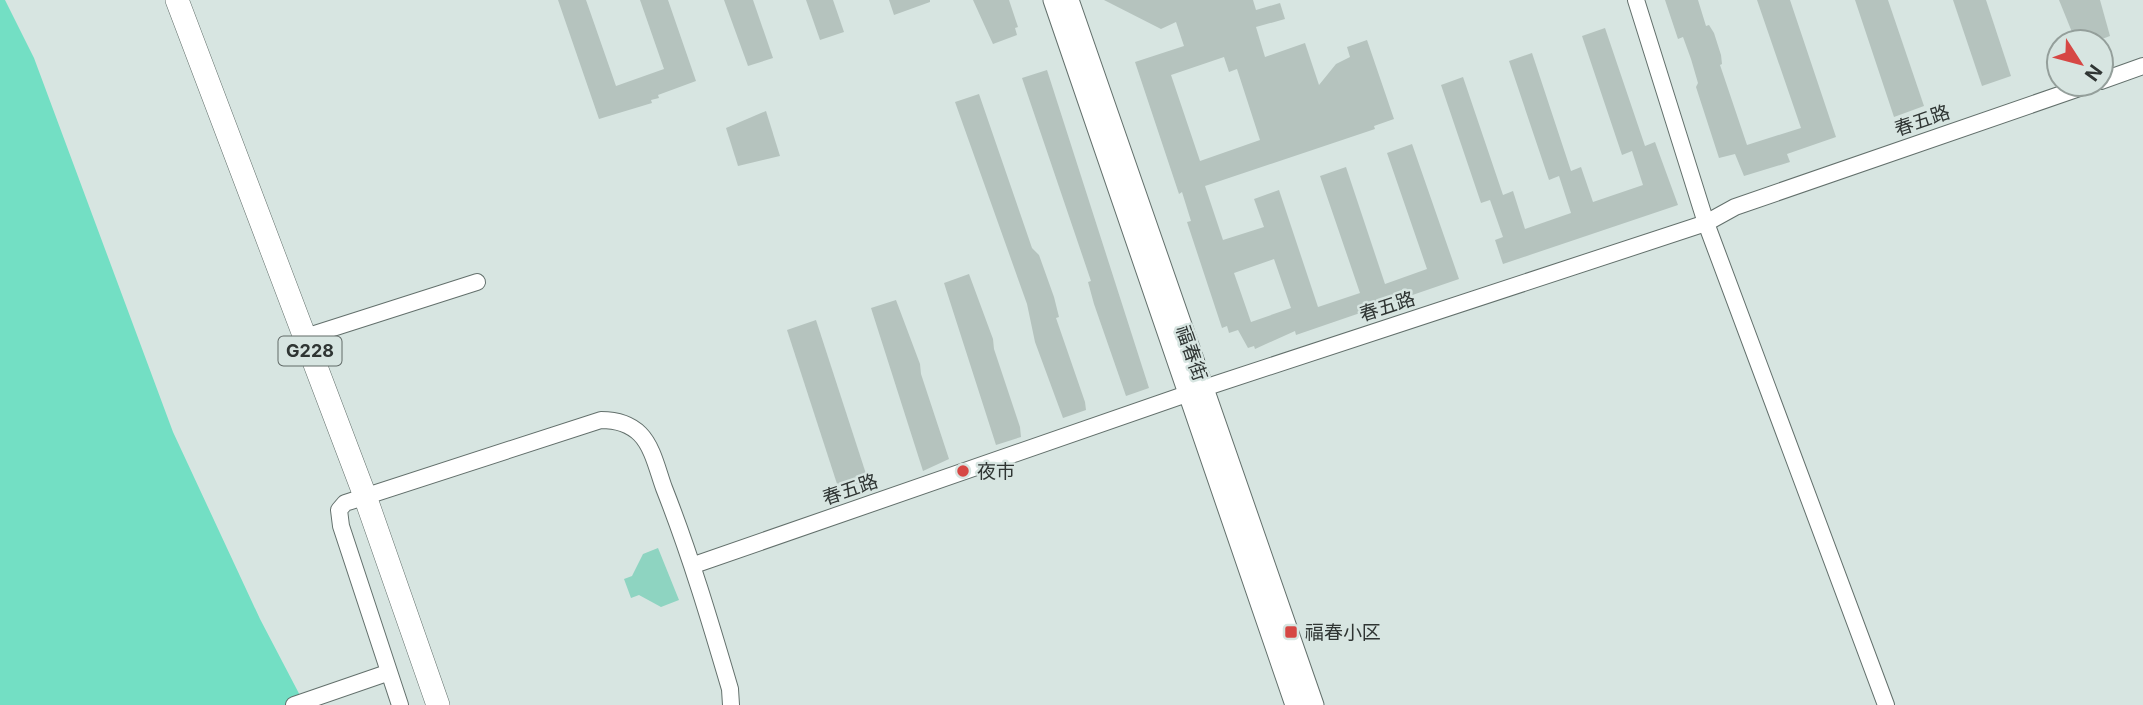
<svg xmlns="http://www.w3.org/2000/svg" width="2143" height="705" viewBox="0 0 2143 705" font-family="Inter,'Noto Sans KR',sans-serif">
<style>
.green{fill:#8ed4c1}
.water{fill:#73dfc4}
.building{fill:#b5c3be;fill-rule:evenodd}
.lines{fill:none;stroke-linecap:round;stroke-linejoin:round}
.minor-casing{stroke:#63706c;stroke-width:18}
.major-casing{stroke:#63706c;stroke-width:21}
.highway-casing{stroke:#63706c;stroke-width:24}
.minor{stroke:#fff;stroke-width:16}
.major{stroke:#fff;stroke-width:19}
.highway{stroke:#fff;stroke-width:23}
.poi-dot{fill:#d64744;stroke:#d7e5e1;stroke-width:2.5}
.labels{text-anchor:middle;stroke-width:5;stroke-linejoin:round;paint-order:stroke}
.shield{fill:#d7e5e1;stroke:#616a67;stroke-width:2}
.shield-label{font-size:18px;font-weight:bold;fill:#2f3533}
.street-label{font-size:19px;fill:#2f3533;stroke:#d7e5e1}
.poi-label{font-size:19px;fill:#2f3533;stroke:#d7e5e1;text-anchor:start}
</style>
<rect width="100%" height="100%" fill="#d7e5e1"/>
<path class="green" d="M658,548l21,52 -18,7 -22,-12 -8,3 -7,-19 8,-3 11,-22z"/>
<path class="water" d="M0,0h5l29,58 139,374 87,187 45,86h-305z"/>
<g class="building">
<path d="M558,0h28l30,86 48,-17 -24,-69h28l28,81 -38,14 1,3 -8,2 1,3 -53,16z"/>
<path d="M724,0h29l20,58 -25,8z"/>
<path d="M806,0h27l11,32 -24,8z"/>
<path d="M889,0h41v2l-36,13z"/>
<path d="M973,0h36l9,27 -3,1 2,7 -24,9z"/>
<path d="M1104,0h149l3,10 24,-7 5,16 -29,8 9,30 40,-14 14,42 17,-21 14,-7 -3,-10 20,-7 27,79 -20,7 1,3 -170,57 18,54 41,-13 -10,-28 25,-9 39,117 42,-14 -40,-117 26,-9 39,117 42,-15 -40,-116 25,-9 47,135 -163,56 -1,-4 -40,18 -1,-3 -6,2 -10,-18 -9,3 -2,-7 -5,2 -35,-106 4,-1 -9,-29 -3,2 -44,-132 49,-16 -8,-24 -15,7zM1224,57l5,15 8,-3 23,71 -60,21 -29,-86zM1274,259l17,49 -40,14 -17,-49z"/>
<path d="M1665,0h33l8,26 3,-1 5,8 7,22 1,9 -2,1 27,80 54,-17 -44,-128h33l46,137 -49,17 3,8 -46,14 -9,-22 -16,4 -23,-71 2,-4 -7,-24 -8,-22 -5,2z"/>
<path d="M1855,0h33l36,106 -30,11z"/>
<path d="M1953,0h33l25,76 -29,10z"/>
<path d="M2059,0h41l10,36 -16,6h-18z"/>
<path d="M1605,28l40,118 10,-4 23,63 -175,59 -8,-24 8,-3 -13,-37 -9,3 -40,-118 22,-8 40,118 10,-4 12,38 46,-16 -12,-37 -10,4 -40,-119 23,-8 39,118 10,-4 12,35 50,-17 -11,-34 -10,4 -40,-119z"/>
<path d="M1047,70l102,318 -23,8 -32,-92 -6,-22 3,-1 -69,-203z"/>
<path d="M979,94l53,154 7,7 15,42 5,20 -3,1 29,84 1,8 -23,8 -28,-76 -8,-38 -72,-202z"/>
<path d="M766,111l14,45 -42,10 -12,-38z"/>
<path d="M969,274l24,65 1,10 26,78 1,10 -25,8 -52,-162z"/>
<path d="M896,300l24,64 1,10 28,85 -26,12 -52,-163z"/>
<path d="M816,320l52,160 -29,10 -52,-160z"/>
</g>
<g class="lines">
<g class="minor-casing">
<g id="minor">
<path d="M1636,0l70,223 180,482"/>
<path d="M2101,81l42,-15"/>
<path d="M305,337l172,-55"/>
<path d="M694,565l510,-177 502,-165 29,-16 356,-123"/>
<path d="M294,705l93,-32"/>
<path d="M400,705l-59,-179 -2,-16 6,-7 256,-83c14,0 28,3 39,14 13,13 18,38 24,54 26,66 46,133 66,201l1,16"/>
</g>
</g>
<g class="major-casing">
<g id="major">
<path d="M1053,0l242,705"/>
<path d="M1069,0l245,705"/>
</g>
</g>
<g class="highway-casing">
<path id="highway" d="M177,0l188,496 73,209"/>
</g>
<use href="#minor" class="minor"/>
<use href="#major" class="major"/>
<use href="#highway" class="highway"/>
</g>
<g class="poi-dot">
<circle cx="963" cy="471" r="7"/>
<rect x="1284" y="625" width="14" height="14" rx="3.5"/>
</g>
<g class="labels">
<rect class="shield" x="278.5" y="336.5" width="63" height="29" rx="5"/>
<g class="shield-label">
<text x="310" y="357">G228</text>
</g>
<g class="street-label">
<text transform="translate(1922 120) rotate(-19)" y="7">春五路</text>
<text transform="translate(1387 306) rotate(-18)" y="7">春五路</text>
<text transform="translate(1192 353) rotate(71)" y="7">福春街</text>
<text transform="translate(850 489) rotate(-19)" y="7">春五路</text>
</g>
<g class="poi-label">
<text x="977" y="478">夜市</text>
<text x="1305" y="639">福春小区</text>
</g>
</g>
<g transform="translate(2080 63) rotate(126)"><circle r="33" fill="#d7e5e1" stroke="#949f9b" stroke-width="2"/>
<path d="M0-5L12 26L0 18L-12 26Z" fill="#d64744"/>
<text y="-10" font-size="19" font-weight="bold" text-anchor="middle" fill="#2f3533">N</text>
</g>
</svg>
